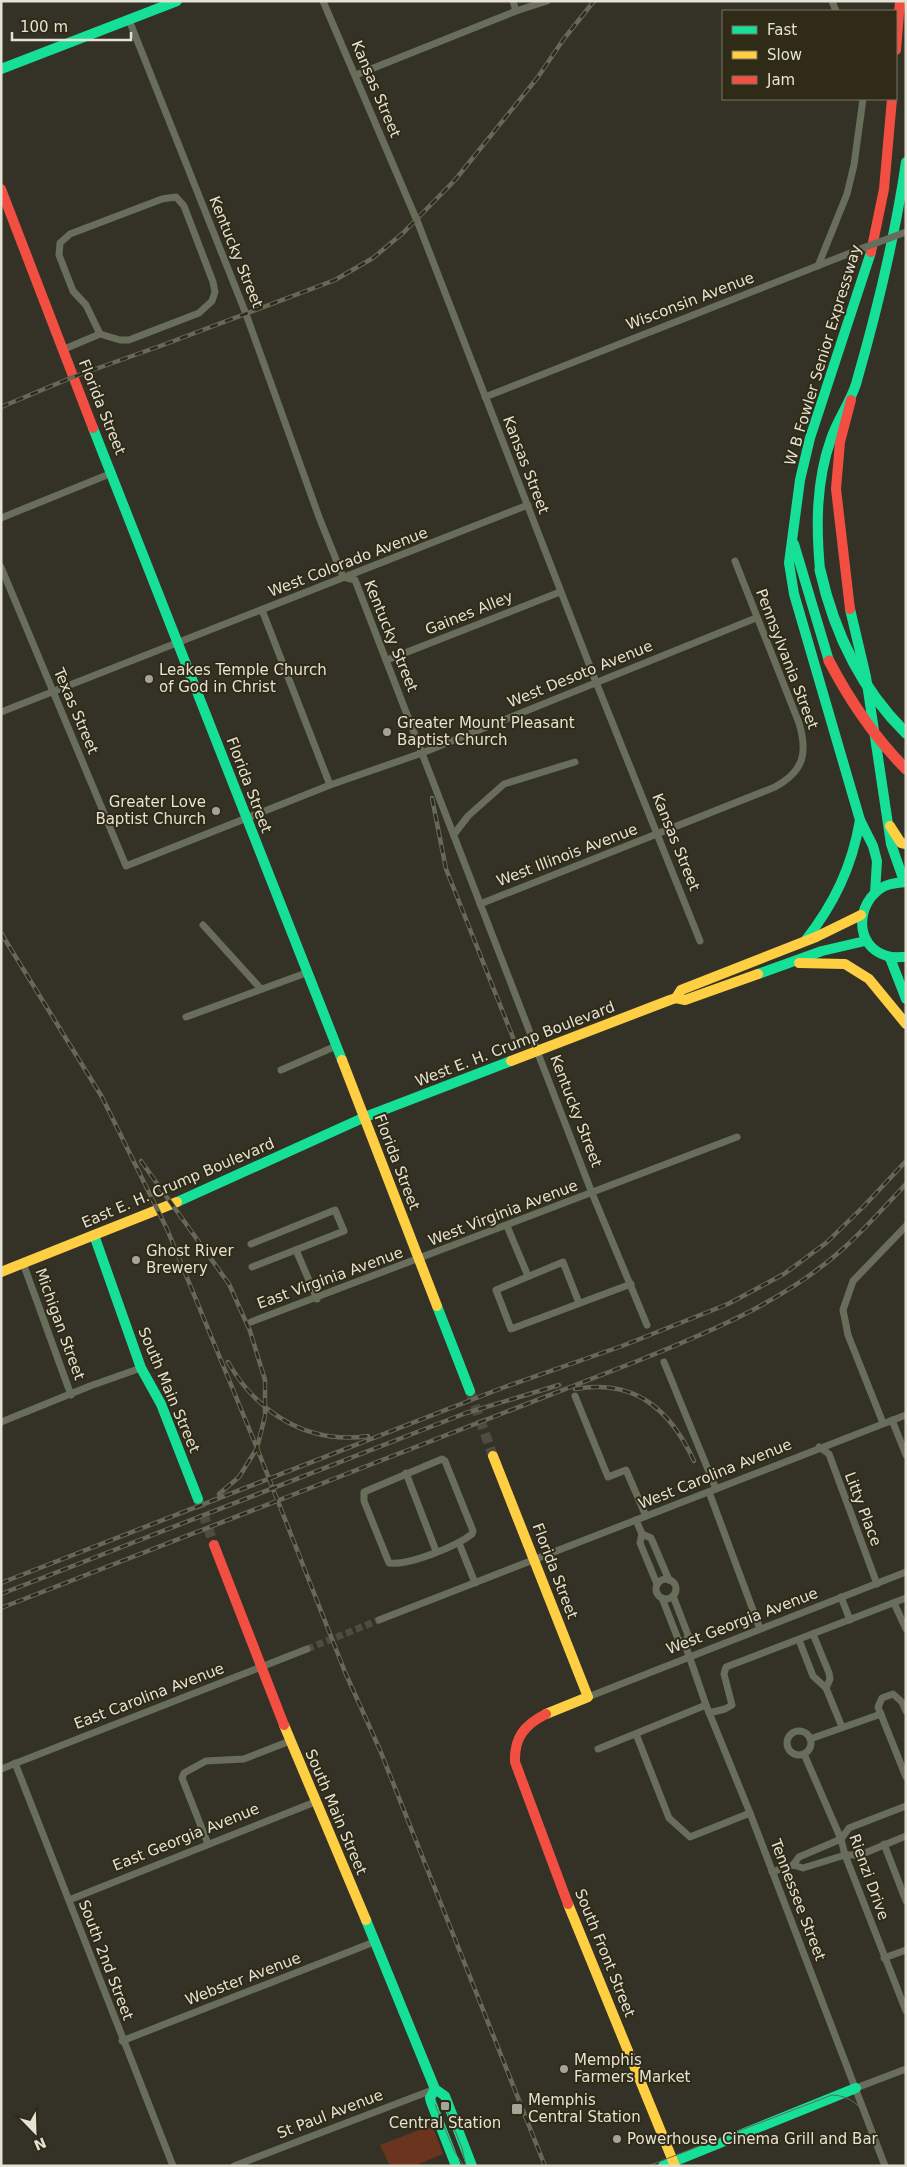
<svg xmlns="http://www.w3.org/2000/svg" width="907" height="2167" viewBox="0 0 907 2167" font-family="'DejaVu Sans',sans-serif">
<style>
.green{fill:#6a341f}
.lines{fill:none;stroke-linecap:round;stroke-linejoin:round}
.street-tunnel{stroke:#4e4c40;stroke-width:7;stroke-dasharray:7 3.5;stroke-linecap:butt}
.secondary-tunnel{stroke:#4e4c40;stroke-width:10;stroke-dasharray:10 5;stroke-linecap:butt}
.street{stroke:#686e5b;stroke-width:7}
.fast{stroke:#16e098;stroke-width:10}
.slow{stroke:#ffcf43;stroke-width:10}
.jam{stroke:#f24e42;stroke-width:10}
.tram{stroke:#66685a;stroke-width:1}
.rail-casing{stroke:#66685a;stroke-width:4.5}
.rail{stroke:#302b16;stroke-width:2.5;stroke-dasharray:8;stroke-linecap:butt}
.street-bridge{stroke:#686e5b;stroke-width:7}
.fast-bridge{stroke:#16e098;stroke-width:11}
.jam-bridge{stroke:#f24e42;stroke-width:11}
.poi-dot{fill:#a6a498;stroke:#302b16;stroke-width:2}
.labels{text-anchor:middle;stroke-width:4;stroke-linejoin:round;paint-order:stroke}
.street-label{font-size:15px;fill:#e4e1d5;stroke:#302b16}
.poi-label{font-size:15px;fill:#e4e1d5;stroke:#302b16;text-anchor:start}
</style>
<rect width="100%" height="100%" fill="#343226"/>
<path class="green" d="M432,2125l11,29 -29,12h-24l-10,-21z"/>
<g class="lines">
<path class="street-tunnel" d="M307,1649l72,-29"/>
<g class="secondary-tunnel">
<path d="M470,1391l23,65"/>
<path d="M198,1499l16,46"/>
</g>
<g class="street">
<path d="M323,1l95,222 178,459 104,259"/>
<path d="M513,1l3,10"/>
<path d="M832,1l4,10"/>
<path d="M129,20l117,294 73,203 24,60 12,3 237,613 55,132"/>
<path d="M356,75l160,-64 31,-10"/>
<path d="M818,266l29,-72 7,-29 9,-66"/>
<path d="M62,350l38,-16 20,6h9l70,-27 13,-12 3,-9 -2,-10 -29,-76 -8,-9 -14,2 -92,35 -10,9 -1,12 14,36 13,14 14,29"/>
<path d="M485,397l378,-149"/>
<path d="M1,518l111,-45"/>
<path d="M1,567l125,299 204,-81 92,-32 334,-135"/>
<path d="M262,610l68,175"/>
<path d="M387,660l173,-68"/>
<path d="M1,712l527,-207"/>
<path d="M455,833l13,-17 36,-32 71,-22"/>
<path d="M480,904l295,-117c29,-16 33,-34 24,-64l-64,-162"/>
<path d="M203,925l58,64"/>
<path d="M186,1017l120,-44"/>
<path d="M281,1070l55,-24"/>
<path d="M507,1226l21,50"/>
<path d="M251,1244l84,-34 9,21 -92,36"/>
<path d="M296,1250l21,49"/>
<path d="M23,1263l48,132"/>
<path d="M579,1303l-16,-41 -67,28 15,39 120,-45"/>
<path d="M251,1322l486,-185"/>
<path d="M664,1362l52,127"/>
<path d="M575,1396l33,81 18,-7 20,46"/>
<path d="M892,1420l14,35"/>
<path d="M1,1422l89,-36 51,-18"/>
<path d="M883,1423l-35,-88 -5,-25 10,-29 53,-55"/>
<path d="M819,1447l10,7 48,130"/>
<path d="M442,1459l3,2 28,70 -1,3c-15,12 -64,32 -83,29l-25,-62v-9z"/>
<path d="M406,1473l30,78"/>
<path d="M709,1492l51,137"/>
<path d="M636,1520l6,14 -2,9 17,41"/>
<path d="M642,1534l9,4 18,42"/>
<path d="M459,1543l16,40"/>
<circle cx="666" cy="1589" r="10"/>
<path d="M673,1596l15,39 -3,9 21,61 44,108 135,353"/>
<path d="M841,1597l9,23"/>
<path d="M662,1598l16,41 7,5"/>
<path d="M894,1603l12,26"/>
<path d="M379,1620l527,-205"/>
<path d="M813,1634l16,39 1,6 -4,9 16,39"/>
<path d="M799,1640l14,36 13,12"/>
<path d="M588,1697l318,-125"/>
<path d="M906,1711l-4,-9 -9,-8 -11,4 -4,9 28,70"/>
<path d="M709,1713l16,-4 7,-4 -8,-31 2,-7 180,-69"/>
<circle cx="799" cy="1743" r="12"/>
<path d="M636,1734l33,84 21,19 60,-24"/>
<path d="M810,1739l71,-25"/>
<path d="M598,1749l108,-44"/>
<path d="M804,1754l37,85 4,16 61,156"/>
<path d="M15,1763l158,403"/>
<path d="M1,1769l306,-120"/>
<path d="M906,1806l-57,22 -8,11 -42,18 -6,8 10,3 42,-13h15l46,-19"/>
<path d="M208,1844l-26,-66 2,-5 22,-12 38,-2 46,-18"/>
<path d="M884,1844l22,57"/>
<path d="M772,1872l21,-7"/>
<path d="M69,1900l246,-98"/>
<path d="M884,1958l22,-8"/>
<path d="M122,2041l252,-99"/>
<path d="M856,2088l50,-19"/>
<path d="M234,2166l201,-77"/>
</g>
<g class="fast">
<path d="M1,69l176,-68"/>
<path d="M871,252l-61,186 -10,42 -11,83 5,31 66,226 13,26 4,15 -2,32"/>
<path d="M93,428l249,632"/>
<path d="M794,544l35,117"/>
<path d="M820,570c-4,-44 -4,-89 11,-131 6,-19 19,-36 25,-55 21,-73 39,-147 50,-222"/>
<path d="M850,609l16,68 25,167 13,37"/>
<path d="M906,882c-7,1 -16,1 -23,5 -27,15 -30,59 4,69 5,2 13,1 19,1"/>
<path d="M805,941c29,-37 47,-74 55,-121"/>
<path d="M890,958l16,41"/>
<path d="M758,974l64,-23 43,-10"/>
<path d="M177,1202l188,-85 146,-56"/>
<path d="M94,1235l47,133 20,36 37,95"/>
<path d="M437,1306l33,85"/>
<path d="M366,1920l69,169 10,7 27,70"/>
<path d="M435,2089l-5,9 1,4 25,64"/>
<path d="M663,2166l193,-78"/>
</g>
<g class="slow">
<path d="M890,826l11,17 5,1"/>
<path d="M799,963l46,1 24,15 37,45"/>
<path d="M676,998l5,-8 135,-53 45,-22"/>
<path d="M342,1060l95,246"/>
<path d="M511,1061l159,-61 6,-2 9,2 73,-26"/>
<path d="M1,1272l176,-70"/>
<path d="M493,1456l95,241 -42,17"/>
<path d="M284,1725l82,195"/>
<path d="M568,1904l107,262"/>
</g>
<g class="jam">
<path d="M896,50l4,-49"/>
<path d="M1,189l92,239"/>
<path d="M871,252l13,-63 8,-90"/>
<path d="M850,609l-14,-120 4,-47 11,-42"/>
<path d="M214,1545l70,180"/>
<path d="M546,1714c-22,11 -32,24 -31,48l53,142"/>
</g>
<g class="tram">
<path d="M443,2101l19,47 4,18"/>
<path d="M435,2104l19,47 10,15"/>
<path d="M648,2166l184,-71c37,1 43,43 54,71"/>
</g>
<g class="rail-casing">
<g id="rail">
<path d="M1,407l72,-30 90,-32 172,-65 38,-22 30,-25 52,-53 83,-103 25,-37 31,-39"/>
<path d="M432,798l14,71 68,171"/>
<path d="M1,933l101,164 65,132 90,219 88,224 35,78 165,416"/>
<path d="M141,1161l88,123 21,47 15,49v36l-8,32 -18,29 -20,17"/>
<path d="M228,1362c29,51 80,83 140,74"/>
<path d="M575,1389c60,-10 95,20 119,72"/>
<path d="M1,1583l501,-195 120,-42 106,-42 56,-30 42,-31 38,-37 42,-45"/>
<path d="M1,1594l465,-181 93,-28"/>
<path d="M1,1608l639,-248c72,-29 147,-60 205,-113 22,-20 41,-42 61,-63"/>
</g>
</g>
<use href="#rail" class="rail"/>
<path class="street-bridge" d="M863,248l43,-16"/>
<path class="fast-bridge" d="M820,570c14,62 40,118 86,163"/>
<path class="jam-bridge" d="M829,661c21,40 45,76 77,108"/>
</g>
<g class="poi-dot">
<circle cx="149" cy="679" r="5"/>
<circle cx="387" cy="732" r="5"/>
<circle cx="216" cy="811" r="5"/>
<circle cx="136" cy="1260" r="5"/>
<circle cx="564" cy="2069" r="5"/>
<rect x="440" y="2101" width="10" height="10" rx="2.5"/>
<rect x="511" y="2103" width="12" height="12" rx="2.5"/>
<circle cx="617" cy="2139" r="5"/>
</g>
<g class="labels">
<g class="street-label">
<text transform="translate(376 89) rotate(67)" y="5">Kansas Street</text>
<text transform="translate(236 252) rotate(68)" y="5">Kentucky Street</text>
<text transform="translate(690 301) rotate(-21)" y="5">Wisconsin Avenue</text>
<text transform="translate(823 355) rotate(-73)" y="5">W B Fowler Senior Expressway</text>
<text transform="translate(102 407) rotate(68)" y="5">Florida Street</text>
<text transform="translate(526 465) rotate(69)" y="5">Kansas Street</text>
<text transform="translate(348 562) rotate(-21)" y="5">West Colorado Avenue</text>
<text transform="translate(469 613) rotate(-22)" y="5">Gaines Alley</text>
<text transform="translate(391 636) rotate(68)" y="5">Kentucky Street</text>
<text transform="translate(787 659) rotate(69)" y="5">Pennsylvania Street</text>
<text transform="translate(580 674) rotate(-22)" y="5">West Desoto Avenue</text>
<text transform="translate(76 711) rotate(67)" y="5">Texas Street</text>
<text transform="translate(249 785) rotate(69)" y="5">Florida Street</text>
<text transform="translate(676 842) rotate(68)" y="5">Kansas Street</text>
<text transform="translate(567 855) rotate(-21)" y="5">West Illinois Avenue</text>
<text transform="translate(515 1044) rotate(-21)" y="5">West E. H. Crump Boulevard</text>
<text transform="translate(576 1111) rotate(69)" y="5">Kentucky Street</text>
<text transform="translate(397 1162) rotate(69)" y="5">Florida Street</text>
<text transform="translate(178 1183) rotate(-23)" y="5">East E. H. Crump Boulevard</text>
<text transform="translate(503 1213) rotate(-21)" y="5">West Virginia Avenue</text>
<text transform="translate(330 1278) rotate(-20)" y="5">East Virginia Avenue</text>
<text transform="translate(60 1324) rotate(70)" y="5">Michigan Street</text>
<text transform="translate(169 1390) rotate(67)" y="5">South Main Street</text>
<text transform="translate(715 1474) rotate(-22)" y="5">West Carolina Avenue</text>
<text transform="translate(863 1509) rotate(69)" y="5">Litty Place</text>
<text transform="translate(555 1571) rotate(69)" y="5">Florida Street</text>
<text transform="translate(742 1621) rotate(-21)" y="5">West Georgia Avenue</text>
<text transform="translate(149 1696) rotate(-21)" y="5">East Carolina Avenue</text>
<text transform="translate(336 1812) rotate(67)" y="5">South Main Street</text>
<text transform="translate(186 1837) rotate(-22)" y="5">East Georgia Avenue</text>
<text transform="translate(869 1877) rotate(70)" y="5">Rienzi Drive</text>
<text transform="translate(798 1900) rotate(69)" y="5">Tennessee Street</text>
<text transform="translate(605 1953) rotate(68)" y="5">South Front Street</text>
<text transform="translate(106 1960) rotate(69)" y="5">South 2nd Street</text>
<text transform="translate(243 1979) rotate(-21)" y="5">Webster Avenue</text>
<text transform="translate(330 2114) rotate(-21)" y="5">St Paul Avenue</text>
</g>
<g class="poi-label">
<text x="159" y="675">Leakes Temple Church<tspan x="159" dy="17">of God in Christ</tspan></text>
<text x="397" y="728">Greater Mount Pleasant<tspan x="397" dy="17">Baptist Church</tspan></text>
<text x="206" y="807" text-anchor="end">Greater Love<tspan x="206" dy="17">Baptist Church</tspan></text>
<text x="146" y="1256">Ghost River<tspan x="146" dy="17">Brewery</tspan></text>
<text x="574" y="2065">Memphis<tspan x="574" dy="17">Farmers Market</tspan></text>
<text x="528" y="2105">Memphis<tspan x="528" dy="17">Central Station</tspan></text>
<text x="445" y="2128" text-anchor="middle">Central Station</text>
<text x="627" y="2144">Powerhouse Cinema Grill and Bar</text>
</g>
</g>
<rect width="907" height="2167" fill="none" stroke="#e4e1d5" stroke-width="5"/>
<rect x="722" y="10" width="175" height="90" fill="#302b16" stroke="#787462"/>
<rect x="732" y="26" width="25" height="8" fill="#16e098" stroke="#787462"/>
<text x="767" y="35" font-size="15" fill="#e4e1d5">Fast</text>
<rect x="732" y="51" width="25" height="8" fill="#ffcf43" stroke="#787462"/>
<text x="767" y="60" font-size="15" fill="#e4e1d5">Slow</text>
<rect x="732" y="76" width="25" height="8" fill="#f24e42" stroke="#787462"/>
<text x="767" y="85" font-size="15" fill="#e4e1d5">Jam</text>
<g transform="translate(35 2132) rotate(157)" stroke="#302b16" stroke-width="4" paint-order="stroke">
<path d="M0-4L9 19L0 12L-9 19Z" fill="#e4e1d5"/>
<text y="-8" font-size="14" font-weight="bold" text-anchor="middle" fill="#e4e1d5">N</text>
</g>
<path d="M12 32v8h119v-8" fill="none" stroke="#e4e1d5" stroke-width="2.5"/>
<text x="20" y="32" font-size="15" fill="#e4e1d5" stroke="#302b16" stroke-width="4" paint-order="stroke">100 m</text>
</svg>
